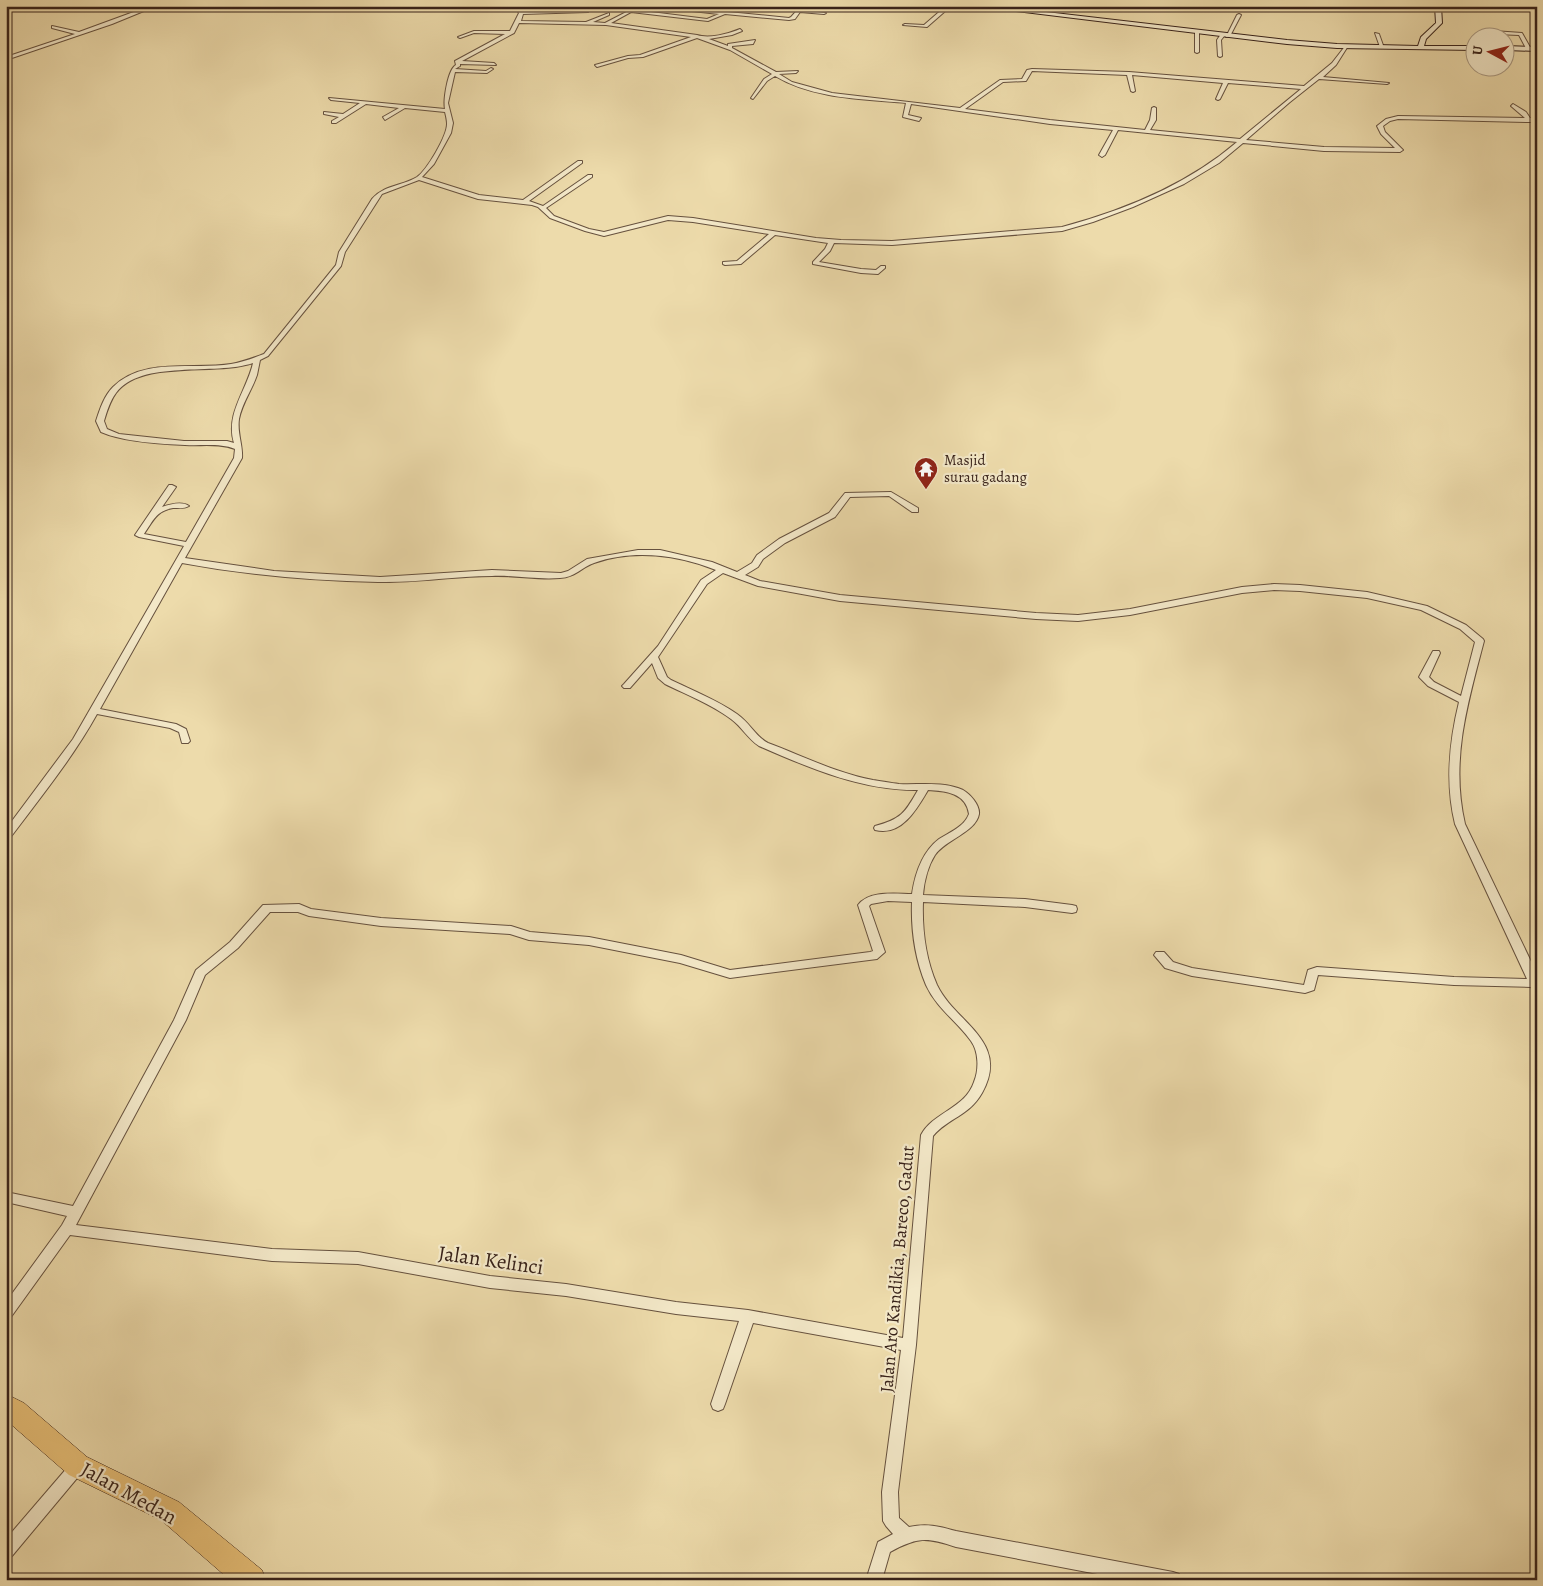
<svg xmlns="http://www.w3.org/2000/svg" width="1543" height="1586" viewBox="0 0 1543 1586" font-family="Alegreya,serif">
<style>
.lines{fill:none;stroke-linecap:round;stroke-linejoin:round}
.street-casing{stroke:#66513e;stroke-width:2}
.secondary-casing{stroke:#39231a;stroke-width:2}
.highway-casing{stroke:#39231a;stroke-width:1}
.street{fill:#f3e8c8;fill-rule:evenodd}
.secondary{fill:#f3e8c8;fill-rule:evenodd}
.highway{fill:#e6be76;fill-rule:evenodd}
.labels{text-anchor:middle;stroke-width:4.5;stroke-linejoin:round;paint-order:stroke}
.far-poi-label{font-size:15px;fill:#39231a;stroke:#f3e8c8;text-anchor:start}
.street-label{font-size:18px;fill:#39231a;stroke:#f3e8c8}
.near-street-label{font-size:21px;fill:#39231a;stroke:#f3e8c8}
</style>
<rect width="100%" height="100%" fill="#eddbab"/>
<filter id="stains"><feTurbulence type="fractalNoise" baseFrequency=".004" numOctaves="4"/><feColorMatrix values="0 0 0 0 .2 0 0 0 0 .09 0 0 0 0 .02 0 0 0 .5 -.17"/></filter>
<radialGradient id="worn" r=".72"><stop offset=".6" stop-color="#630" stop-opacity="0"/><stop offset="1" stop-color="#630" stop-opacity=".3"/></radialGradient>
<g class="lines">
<g class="street-casing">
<g id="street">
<path d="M150,6h6l-44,18 -106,36v-3l69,-23 -23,-6v-2l27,6z"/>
<path d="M514,6h4l4,6 64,-1 2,1 -65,2 -2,7 65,1 23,-9v2l-16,7 12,1 31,-16 2,1 -3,2 72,9 12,-5 -72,-8h18l58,6 7,-6h5l-7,6 61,6 2,-1 10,-11h4l-3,4 24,3 -2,1 -24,-2 -5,7 -6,1 -64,-6 -17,7 -77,-9 -20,11 86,12c12,4 31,-1 43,-6l2,2 -10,4 -23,4 19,7v-2l27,-4 -2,4 -21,2v2l44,24 22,-1 -2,2 -17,1 13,8 40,11 128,15 40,-28 22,-1 5,-9 5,-1 97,3 175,14 28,-23 14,-18 2,1 -12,19 -13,12 66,6 -2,1 -68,-5 -29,23 -44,38 78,7 71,1 -14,-14 -4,-8 9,-7 12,-3 127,2 -14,-12 2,-2 13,8 4,6h7v4h-8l-131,-3 -8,2 -7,5 2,6 18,18 -3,2 -76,-1 -81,-8 -24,20 -35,21 -51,23 -40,15 -31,9 -170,14 -58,-2 -4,8 -11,11 42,7 15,1 5,-4h4v2l-7,6 -17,-1 -48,-9v-2l12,-13 3,-6 -53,-8 -34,29 -16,1 -2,-1v-2l14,-1 32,-27 -76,-12 -25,-2 -64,16 -19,-5 -35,-13 -12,-11 -6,-2 -54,-6 -59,-19 -37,14 -37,58 -4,14 -73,90 -8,4c-1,5 -2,10 -3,15 -5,15 -15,28 -18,44 -2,14 4,26 3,39l-57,100 89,13 106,6 112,-7 69,3 7,-2 19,-12 51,-9h22l52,12 25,10 15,-9 5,-8 22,-16 50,-26 16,-20 46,-1 27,16v4h-6l-23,-16 -39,1 -15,20 -50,26 -22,16 -5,8 -13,8 15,6 80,14 196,18 42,2 52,-6 112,-22 32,-3 26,1 67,7 60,14 39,19 17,14 1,2c-16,61 -34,119 -19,183l72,150v17l-4,-1 -2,-3 -77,-2 -136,-10 -4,15 -9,3 -113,-17 -27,-8 -11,-13 2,-3h8l9,10 19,6 112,17 4,-15 9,-3 137,10 73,2 -72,-155c-10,-41 -6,-81 4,-122l-31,-16 -9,-9 14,-26h6l1,2 -11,24 5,5 27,14 14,-54 -15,-13 -39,-19 -54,-12 -67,-7 -26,-1 -32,3 -112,22 -52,6 -42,-2 -196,-18 -82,-15 -35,-13 -16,11 -49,73 9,20 4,3c23,11 46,20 66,34 13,9 19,23 31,29 35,13 68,30 105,37 8,1 17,3 26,4 21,1 44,-3 64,6 7,4 17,15 16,24 -3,18 -34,26 -44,41 -7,11 -11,27 -12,40l102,4 47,6 4,1 1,3 -1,3 -4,1 -47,-6 -102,-5c-1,28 3,58 14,83 18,38 74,56 45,108 -13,23 -34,25 -49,43l-17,209 -18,147 1,26 10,9c17,-4 30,-1 47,4l217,41 6,2 2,6h-52l-173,-33c-30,-10 -38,-10 -66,5l-8,28h-16l12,-38 15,-8 -7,-8 -3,-5 -1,-29 19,-142 -148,-27 -28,81 -2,5 -5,2 -5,-2 -2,-5 28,-83 -63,-7 -110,-18 -76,-8 -132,-24 -86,-3 -202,-26 -59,82 -5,2v-17l56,-77 5,-9 -61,-14v-10l67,14 101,-186 22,-50 34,-28 33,-37 36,-1 12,5 70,9 130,8 19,6 59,5 92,18 49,15 140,-18 3,-1 -15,-46c11,-15 38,-11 54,-11 3,-20 10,-42 27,-55 11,-7 25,-12 30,-25 -3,-21 -23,-23 -41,-24 -11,19 -27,47 -53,40l-1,-2 1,-2c26,-7 30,-13 43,-36 -55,1 -109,-22 -159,-44 -11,-7 -17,-19 -28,-27 -20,-15 -44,-24 -66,-35l-7,-6 -6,-15 -22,25h-6l-2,-2 2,-2 34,-38 43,-66 15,-10c-38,-15 -82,-21 -122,-7 -12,4 -20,15 -34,15 -22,2 -45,-3 -68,-2 -38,0 -76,7 -114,6 -65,-1 -131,-7 -196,-19l-82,146 76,15 10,5 4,12 -2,2h-6l-3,-11 -9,-4 -73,-14c-25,45 -57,84 -87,124l-4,1v-10l67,-90 111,-193 -45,-9 -4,-2 34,-50h3l4,2 -14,20c9,-3 20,-6 27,-1 -5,3 -9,2 -16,2 -17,3 -20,13 -29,26l42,8 48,-84 1,-9c-15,-6 -33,-3 -50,-4 -25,-1 -61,-3 -84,-13l-5,-11c4,-12 8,-25 17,-34 30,-30 80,-17 118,-23 12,-2 22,-6 33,-10l72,-89 3,-13 33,-53c12,-14 30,-13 45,-22 10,-7 30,-41 30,-53 0,-4 -1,-8 -2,-12l-40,-4 -20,12 -2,-3 16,-9 -33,-4 -30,19h-4v-2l7,-4 -15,-3v-2l19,2 17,-11 -29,-3 -2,-2 116,11c-2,-9 3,-40 11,-44l-1,-4 50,-27 -31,-1 -14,5 -2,-1 16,-6h36l9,-18zM519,23l87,2 85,12 -51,18 -12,1 -33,9 2,2 31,-9 15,-1 54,-19 33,12 42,24 -8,5 -13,19 2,1 14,-18 8,-5c38,23 88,23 131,27l-3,14 16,4 2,-3 -13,-3 3,-11 139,20 63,6 -14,25 3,2 3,-2 13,-25 119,12c-50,43 -112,68 -175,85l-170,14 -51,-1 -25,-2 -123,-20 -25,-2 -64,16 -15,-3 -35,-13 -8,-8 46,-31v-2h-4l-45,31 -14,-5 53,-38v-2h-4l-55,39 -44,-5 -57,-18 12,-13 17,-31 2,-10 -5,-20 7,-31 32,1 6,-4 -2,-1 -5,3 -31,-2 5,-3v-2l36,1 -2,-2 -32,-2 52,-28zM1032,71l95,4 4,16 2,1 2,-1 -3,-16 91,8 -7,16 2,1 2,-1 8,-16 73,6 -61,50 -90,-9 6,-10v-12l-2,-1 -2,1 -2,12 -5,10 -95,-10 -85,-11 38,-27 23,-1zM253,363c-6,27 -28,51 -19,80l-7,-2h-43l-65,-7 -12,-5 -3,-8c3,-10 6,-20 12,-28 25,-34 99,-17 137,-30zM888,901l24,1c-1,27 3,57 14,83 11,24 31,36 45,56 8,11 8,29 3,41 -9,27 -41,30 -53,53l-18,203 -155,-28 -72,-8 -110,-18 -76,-8 -132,-24 -86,-3 -196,-24 110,-205 19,-45 33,-27 32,-36h28l11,4 72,10 129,8 19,6 60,5 91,18 50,15 147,-19 8,-7 -16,-46 2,-2z"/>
<path d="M738,6h11v1l-2,1z"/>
<path d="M946,6h5l-24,21 -24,-2 2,-1 19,1z"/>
<path d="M1239,14l2,1 -11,21 -4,1 11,-22z"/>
<path d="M1197,31l2,1v20l-2,1 -2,-1v-20z"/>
<path d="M1493,31l29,2 9,16 -4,1 -8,-15 -23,-1 1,4h-4l-2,-6z"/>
<path d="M1375,33l4,1 5,14 -4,-1z"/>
<path d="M1221,34l4,1 -4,5 1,16 -2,1 -2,-1 -1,-16z"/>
<path d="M78,1459l5,2 2,5 -2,5 -71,85 -6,3v-20l67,-78z"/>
</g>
</g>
<g class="secondary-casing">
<g id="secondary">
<path d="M975,6h20l292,34 50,4 81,2 3,-9 15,-14 -1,-17h6l1,17 -16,16 -2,7h52v4l-139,-2 -50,-4z"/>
<path d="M1506,46l31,1v4l-31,-1z"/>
</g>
</g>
<g class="highway-casing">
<path id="highway" d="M6,1394l18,9 63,54 92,45 83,68 4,10h-36l-69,-60 -92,-45 -63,-55z"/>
</g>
<use href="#street" class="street"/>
<use href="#secondary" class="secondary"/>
<use href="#highway" class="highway"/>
</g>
<defs>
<g id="temple-pin" transform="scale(1.25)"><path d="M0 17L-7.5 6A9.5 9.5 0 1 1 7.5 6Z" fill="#8f2418" stroke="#f3e8c8"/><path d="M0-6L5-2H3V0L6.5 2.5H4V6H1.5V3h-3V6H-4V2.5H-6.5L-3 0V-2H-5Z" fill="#fff"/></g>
</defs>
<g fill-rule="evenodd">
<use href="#temple-pin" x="926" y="469"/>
</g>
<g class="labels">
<g class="far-poi-label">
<text x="944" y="465">Masjid<tspan x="944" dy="17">surau gadang</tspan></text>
</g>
<g class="street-label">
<text transform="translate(897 1269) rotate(-85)" y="6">Jalan Aro Kandikia, Bareco, Gadut</text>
</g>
<g class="near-street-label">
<text transform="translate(491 1260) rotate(8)" y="7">Jalan Kelinci</text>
<text transform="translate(129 1493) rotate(29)" y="7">Jalan Medan</text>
</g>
</g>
<rect width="1543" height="1586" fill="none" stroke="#eddbab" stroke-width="25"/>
<rect x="8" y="8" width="1528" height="1571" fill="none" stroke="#39231a" stroke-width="2.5"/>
<rect x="12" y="12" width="1518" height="1561" fill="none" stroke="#39231a"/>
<g transform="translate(1490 52) rotate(277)"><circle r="24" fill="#f3e8c8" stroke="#a99982"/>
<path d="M0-4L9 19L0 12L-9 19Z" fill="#8f2418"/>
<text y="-8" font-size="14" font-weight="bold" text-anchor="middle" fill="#39231a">U</text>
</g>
<rect width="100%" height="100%" filter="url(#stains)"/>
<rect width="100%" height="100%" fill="url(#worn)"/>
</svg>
